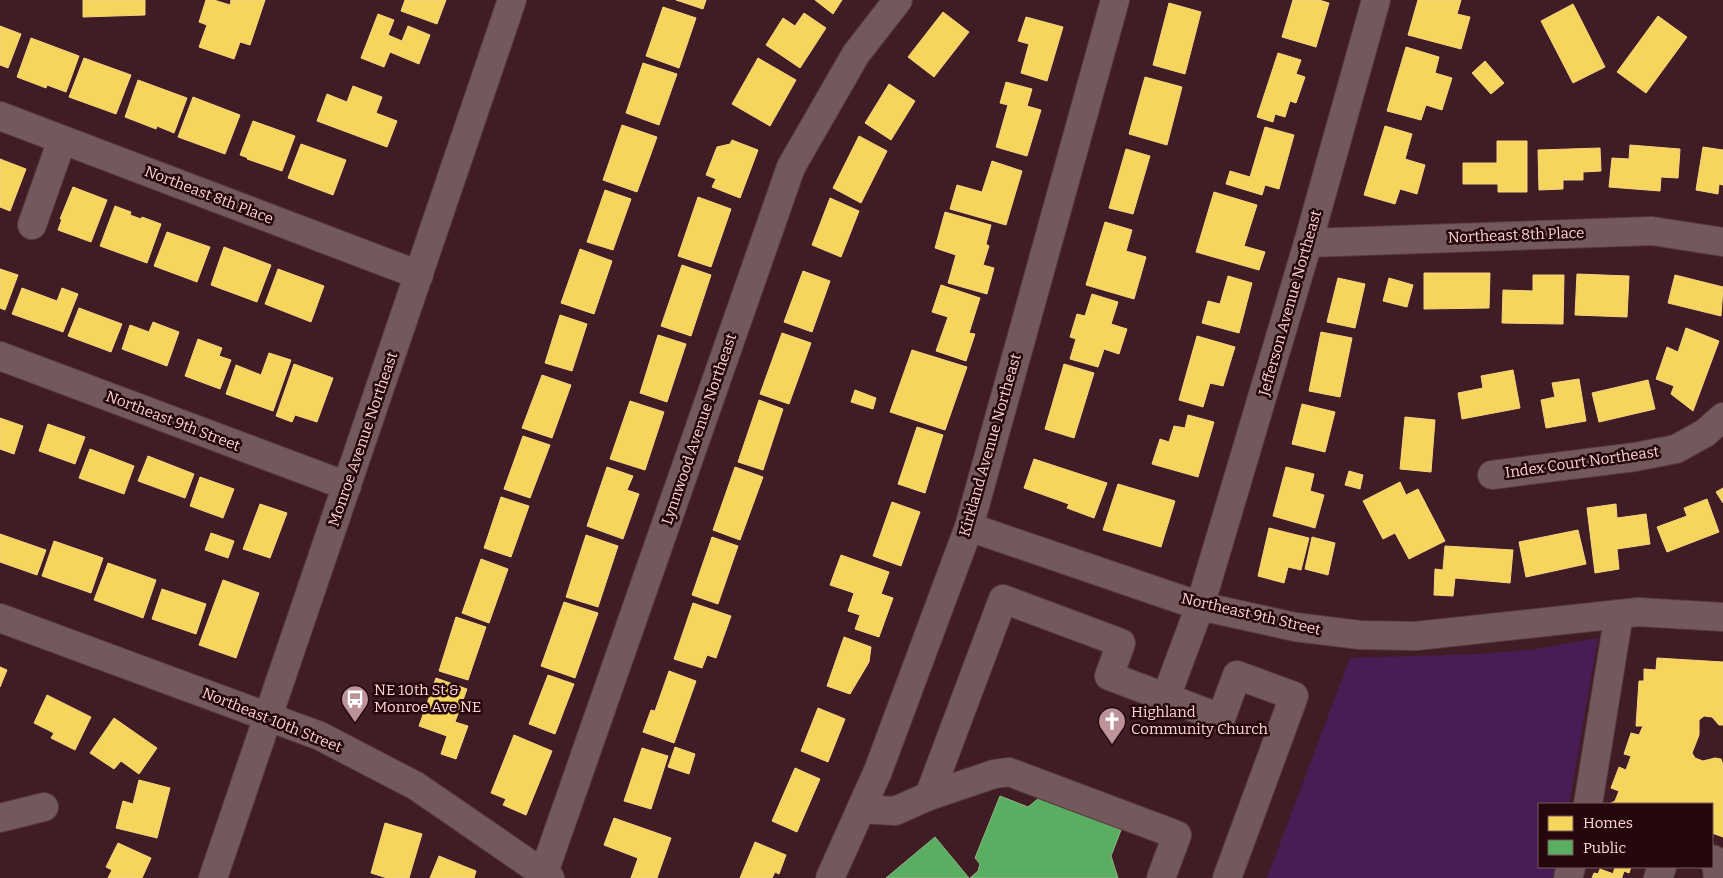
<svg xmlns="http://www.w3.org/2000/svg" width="1723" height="878" viewBox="0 0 1723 878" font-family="Bitter,serif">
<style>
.green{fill:#481d55}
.homes{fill:#f6d55c;stroke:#f8d481}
.public{fill:#5aae61;stroke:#8bb984}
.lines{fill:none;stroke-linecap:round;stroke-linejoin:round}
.minor-casing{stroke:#573b40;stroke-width:30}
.minor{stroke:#73585c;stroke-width:28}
.labels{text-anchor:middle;stroke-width:5;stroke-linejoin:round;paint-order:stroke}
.street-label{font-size:15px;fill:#fed3d6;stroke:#24080c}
.poi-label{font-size:15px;fill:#fed3d6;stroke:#24080c;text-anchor:start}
</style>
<rect width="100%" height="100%" fill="#401c24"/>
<path class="green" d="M1598,638l-29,166h-30v63h19l-2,11h-289l83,-220 127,-4 54,-4z"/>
<g class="homes">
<path d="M83,0h62v15l-62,2z"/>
<path d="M206,0h8l16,5 1,-5h34l-15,45 -10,-3 -6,17 -35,-12 8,-22 -8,-3z"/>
<path d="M405,0h41l-9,24 -36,-13z"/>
<path d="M676,0h30l-3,9z"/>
<path d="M815,0h27l-9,14z"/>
<path d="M1293,0h26l10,3 -13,44 -34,-10z"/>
<path d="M1418,0h43l-4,14 13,3 -9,32 -53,-14z"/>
<path d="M1169,3l32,9 -16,62 -32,-9z"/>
<path d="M1573,4l32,63 -32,16 -32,-62z"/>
<path d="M663,7l33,11 -17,50 -33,-12z"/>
<path d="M943,12l26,20 -35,45 -26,-20z"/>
<path d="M804,13l22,15 -26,40 -34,-23 17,-27 12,8z"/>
<path d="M378,14l16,6 -6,15 14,6 6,-15 22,9 -11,29 -29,-12 -6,15 -23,-9z"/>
<path d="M1658,16l29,21 -41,56 -29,-21z"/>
<path d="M1026,17l37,10 -16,54 -26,-8 8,-29 -11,-3z"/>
<path d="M0,26l21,8 -13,34 -8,-3z"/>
<path d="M31,38l48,18 -13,36 -19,-7 -1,3 -29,-11z"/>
<path d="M1406,47l33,10 -4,16 17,5 -10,32 -16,-5 -5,15 -34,-9z"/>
<path d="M1278,53l23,7 -5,14 9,3 -9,26 -6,-2 -5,16 -10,-3 -2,8 -16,-5z"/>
<path d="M84,58l47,17 -15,39 -47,-17z"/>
<path d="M758,58l38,22 -26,46 -38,-22z"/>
<path d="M1485,61l19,22 -13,11 -19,-21z"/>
<path d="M643,63l34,11 -18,51 -33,-12z"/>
<path d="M1145,77l37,10 -15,58 -38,-11z"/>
<path d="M138,80l49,18 -13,35 -17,-7 -1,3 -31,-12z"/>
<path d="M1006,82l26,7 -5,17 14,4 -14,46 -31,-9 12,-42 -8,-2z"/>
<path d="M889,84l26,17 -24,39 -26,-17z"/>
<path d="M353,86l29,11 -6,16 21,8 -10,26 -70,-26 10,-27 20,8z"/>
<path d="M193,97l47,18 -15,39 -47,-17z"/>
<path d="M253,121l42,15 -13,35 -35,-12 1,-1 -8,-3z"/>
<path d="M622,125l35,12 -20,55 -34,-12z"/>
<path d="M1385,126l27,8 -7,25 20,6 -8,29 -17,-5 -5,15 -31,-9z"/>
<path d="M1265,127l29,8 -15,54 -14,-4 -3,10 -36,-11 4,-13 20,6z"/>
<path d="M859,136l28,15 -26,52 -28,-15z"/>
<path d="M732,140l26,10 -18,48 -28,-11 4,-8 -10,-4 11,-28 13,-3z"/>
<path d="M1497,141h30v51h-29v-8h-35v-21h34z"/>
<path d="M301,144l45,16 -13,35 -45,-17z"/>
<path d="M1630,145l50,4 -2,29 -17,-1 -1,14 -51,-4 3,-29 17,1z"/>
<path d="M1703,147l20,3v35l-4,-1 -1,10 -22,-4z"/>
<path d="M1600,148l1,23 -18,1v8h-20v9l-24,1 -1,-40z"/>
<path d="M1126,149l24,7 -17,58 -24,-6z"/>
<path d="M0,159l26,10 -16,42 -10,-4z"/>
<path d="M992,161l30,10 -16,54 -56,-16 7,-24 25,7z"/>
<path d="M73,187l34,13 -16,42 -33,-12 4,-11h-2z"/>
<path d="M605,190l26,9 -18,51 -26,-8z"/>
<path d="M1214,192l43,13 -13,41 21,6 -6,18 -63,-18z"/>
<path d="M698,197l33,12 -20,58 -33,-11z"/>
<path d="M830,198l29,13 -18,46 -29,-12z"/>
<path d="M115,206l16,6 -1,3 11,4 1,-2 19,7 -14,39 -47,-17z"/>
<path d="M945,212l46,13 -5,19 3,2 -6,19 11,3 -7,26 -39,-11 8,-28 -21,-7z"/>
<path d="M1105,222l27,8 -6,21 20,6 -12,42 -48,-14z"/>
<path d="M167,232l43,15 -13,35 -43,-16z"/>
<path d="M224,247l47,18 -14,37 -46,-17z"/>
<path d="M580,249l32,12 -18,53 -33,-11z"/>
<path d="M682,265l29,10 -20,61 -30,-10z"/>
<path d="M0,269l18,6 -13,35 -5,-2z"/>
<path d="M278,269l46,17 -13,36 -46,-18z"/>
<path d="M803,271l27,10 -18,51 -28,-10z"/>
<path d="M1424,273h66l-1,35 -65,1z"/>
<path d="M1577,274l52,2 -2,41 -52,-2z"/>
<path d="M1533,275h31l-1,49 -61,-1 1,-33 30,1z"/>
<path d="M1675,275l48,12 -2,29 -53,-13z"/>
<path d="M1228,276l24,7 -13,50 -37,-10 6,-22 12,3z"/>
<path d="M1338,278l27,6 -10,44 -28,-6z"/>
<path d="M1389,278l24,7 -6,22 -24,-6z"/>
<path d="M941,285l39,13 -11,35 6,1 -9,27 -30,-10 12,-34 -16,-5z"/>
<path d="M22,288l35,13 5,-13 16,6 -15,38 -51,-18z"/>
<path d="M1092,294l26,8 -7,22 16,5 -8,25 -15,-5 -6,18 -28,-8 6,-20 -6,-2 7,-23 8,2z"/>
<path d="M79,308l43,16 -11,28 -43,-16z"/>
<path d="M560,315l27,9 -15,47 -27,-8z"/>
<path d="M153,322l26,10 -12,34 -45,-17 8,-24 19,7z"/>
<path d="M1686,328l33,13 -26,70 -22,-17 3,-8 -18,-7 11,-32 11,5z"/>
<path d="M1321,332l31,6 -12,59 -31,-6z"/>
<path d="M782,333l29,10 -22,61 -29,-10z"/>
<path d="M658,335l28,9 -19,58 -27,-9z"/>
<path d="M1197,336l38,11 -12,39 -13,-3 -7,24 -24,-7z"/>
<path d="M198,339l24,9 -3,8 12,4 -11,29 -35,-13z"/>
<path d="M912,350l55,17 -22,63 -55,-18z"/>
<path d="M269,353l22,7 -18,51 -47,-17 10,-29 25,10z"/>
<path d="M294,364l39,14 -16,44 -22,-7 -3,7 -16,-6z"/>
<path d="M1064,364l30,9 -20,65 -29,-9z"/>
<path d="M1513,370l7,38 -58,11 -4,-26 25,-5 -2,-12z"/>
<path d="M542,375l29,10 -19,53 -30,-10z"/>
<path d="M1579,379l7,42 -40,7 -5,-28 14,-3 -3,-14z"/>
<path d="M1648,380l7,29 -56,13 -7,-29z"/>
<path d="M855,390l21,8 -3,11 -22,-7z"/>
<path d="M759,400l24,9 -20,61 -25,-8z"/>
<path d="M630,401l34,11 -19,58 -35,-11z"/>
<path d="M1302,404l33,8 -10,40 -33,-8z"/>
<path d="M1188,415l26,7 -16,55 -46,-13 8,-25 9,3 5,-16 11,2z"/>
<path d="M1405,417l30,3 -4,52 -31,-3z"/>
<path d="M0,418l23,8 -9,28 -14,-5z"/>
<path d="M48,424l37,13 -10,27 -36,-13z"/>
<path d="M917,427l26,8 -18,58 -27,-9z"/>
<path d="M523,436l27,9 -20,53 -26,-9z"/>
<path d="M90,449l44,17 -10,28 -45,-16z"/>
<path d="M148,456l46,18 -9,24 -47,-17z"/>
<path d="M1034,459l73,24 -13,35 -27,-10 2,-4 -45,-16z"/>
<path d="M607,467l26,9 -6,14 12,4 -16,45 -36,-13z"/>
<path d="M735,467l28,10 -23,63 -27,-10z"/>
<path d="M1286,467l28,7 -4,17 14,4 -9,33 -42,-12z"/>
<path d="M1349,471l14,4 -3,14 -15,-4z"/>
<path d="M200,477l34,12 -11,29 -33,-12z"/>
<path d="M1400,482l6,13 12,-6 27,52 -36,18 -14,-26 -12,6 -20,-38z"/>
<path d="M1118,484l57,17 -14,46 -58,-17z"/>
<path d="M1723,488v15l-7,-11z"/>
<path d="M501,497l28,9 -18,51 -27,-9z"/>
<path d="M1707,499l12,33 -52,20 -10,-25 30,-11 -3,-8z"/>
<path d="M892,502l28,10 -19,54 -28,-10z"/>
<path d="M260,504l27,9 -17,45 -27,-9z"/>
<path d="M1616,504l1,14 29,-4 4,30 -33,5 2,20 -24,4 -8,-65z"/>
<path d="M1269,528l40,10 -8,32 -13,-3 -4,16 -26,-7z"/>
<path d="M1578,530l8,34 -60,13 -7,-35z"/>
<path d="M211,533l23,8 -6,17 -23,-8z"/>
<path d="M0,534l46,16 -9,25 -37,-13z"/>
<path d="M586,535l32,11 -20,61 -32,-10z"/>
<path d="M712,537l26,9 -20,58 -26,-9z"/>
<path d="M1312,537l23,6 -7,32 -23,-6z"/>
<path d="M54,541l49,17 -12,35 -49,-17z"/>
<path d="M1445,546l68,4 -3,33 -55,-5 -2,18 -19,-1 1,-26 8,1z"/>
<path d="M841,555l48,17 -8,22 12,4 -14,39 -24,-8 5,-14 -12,-4 6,-18 -24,-8z"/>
<path d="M481,559l27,10 -19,54 -27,-10z"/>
<path d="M108,563l48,17 -13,38 -49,-18z"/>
<path d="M223,580l36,13 -23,65 -37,-13z"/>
<path d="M162,589l44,15 -10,30 -44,-15z"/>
<path d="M564,602l34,11 -23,65 -34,-12z"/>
<path d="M693,603l38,13 -15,42 -9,-3 -5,13 -28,-9z"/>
<path d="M456,617l30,10 -18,53 -29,-9z"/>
<path d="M844,637l27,10 -2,15 -19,32 -23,-8z"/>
<path d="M1657,658l66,4v63h-4l-7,-8 -8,-1 -5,4v15l-7,18 3,5 8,3 12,-3 6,1 2,6v72l-11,-4v-29h-103l6,-3 4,-10 -8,-3 8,-21 7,3 5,-14 -7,-2 7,-21 8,2 4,-9h-7l3,-45h5v-12l12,1z"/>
<path d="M0,667l7,3 -7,17z"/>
<path d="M669,671l27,10 -22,62 -31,-11 8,-22 4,1z"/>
<path d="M548,675l26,9 -19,50 -26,-10z"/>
<path d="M436,678l31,11 -12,33 13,4 -12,33 -15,-5 6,-18 -28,-10z"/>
<path d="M47,695l44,22 -16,33 -24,-12 3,-5 -20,-10z"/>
<path d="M818,708l27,11 -17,43 -27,-11z"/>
<path d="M114,718l43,30 -18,26 -18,-13 -7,8 -24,-16z"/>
<path d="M514,735l38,16 -26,64 -23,-10 3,-6 -15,-6z"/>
<path d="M675,747l20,7 -6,20 -21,-7z"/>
<path d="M642,748l26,8 -17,53 -27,-8z"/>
<path d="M795,768l25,11 -23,53 -25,-11z"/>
<path d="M139,780l31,8 -13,50 -41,-10 7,-27 10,3z"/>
<path d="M614,818l57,20 -14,40h-26l7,-20 -34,-13z"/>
<path d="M385,823l37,11 -13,44h-22l-16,-5z"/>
<path d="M755,842l31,13 -7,19 -4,-2 -3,6h-32z"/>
<path d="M118,843l33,15 -9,20h-34l4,-8 -6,-3z"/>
<path d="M439,856l37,15 -2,7h-44z"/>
<path d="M1615,867h16l-2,6 -5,-2 -2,6 -9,-3z"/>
<path d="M1600,869l22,8v1h-30l2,-5 4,1z"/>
</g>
<g class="public">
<path d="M1000,796l28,11 11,-9 82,32 -10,26 7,22h-148l8,-7 2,-7 -5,-6z"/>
<path d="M935,837l34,41h-83z"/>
</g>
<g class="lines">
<g class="minor-casing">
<g id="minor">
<path d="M0,116l419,159"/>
<path d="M32,225l30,-85"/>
<path d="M1308,243l344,-12 71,11"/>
<path d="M0,356l347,130"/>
<path d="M1492,475l143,-18 41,-8 29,-16 18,-16"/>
<path d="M969,527l231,79 95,21 65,8 56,1 222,-24 85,5"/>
<path d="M0,618l320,118 96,50 134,92"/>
<path d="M1166,697l34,-91 108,-363 68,-243"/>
<path d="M929,796l74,-197 118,44 -12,33 112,42 16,-43 57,21 -67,182"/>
<path d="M1588,804l31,-190"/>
<path d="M861,809l34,2 34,-15 65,-22 15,-2 168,63 -16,43"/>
<path d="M0,818l44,-11"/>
<path d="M1712,859l4,2 2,17"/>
<path d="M213,878l299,-878"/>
<path d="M542,878l249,-711 65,-113 42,-54"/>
<path d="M830,878l48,-107 91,-244 146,-527"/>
<path d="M1568,878l3,-11"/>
<path d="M1658,878l4,-11"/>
</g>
</g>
<use href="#minor" class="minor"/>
</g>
<defs>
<g id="bus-pin" transform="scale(1.4375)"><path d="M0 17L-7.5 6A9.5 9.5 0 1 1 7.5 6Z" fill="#bc9398" stroke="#24080c"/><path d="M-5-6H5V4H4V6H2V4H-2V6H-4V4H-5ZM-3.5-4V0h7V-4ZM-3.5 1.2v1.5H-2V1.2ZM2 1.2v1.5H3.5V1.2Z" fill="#fff"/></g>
<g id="church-pin" transform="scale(1.4375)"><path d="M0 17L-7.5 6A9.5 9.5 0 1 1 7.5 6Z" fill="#bc9398" stroke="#24080c"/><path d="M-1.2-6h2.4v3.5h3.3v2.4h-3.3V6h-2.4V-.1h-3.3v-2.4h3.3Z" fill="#fff"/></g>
</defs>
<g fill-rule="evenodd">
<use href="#bus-pin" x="355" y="699"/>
<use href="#church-pin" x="1112" y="721"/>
</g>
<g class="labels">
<g class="street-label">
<text transform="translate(209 195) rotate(21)" y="5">Northeast 8th Place</text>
<text transform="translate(1516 235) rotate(-2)" y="5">Northeast 8th Place</text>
<text transform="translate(1290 303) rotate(-74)" y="5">Jefferson Avenue Northeast</text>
<text transform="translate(173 421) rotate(21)" y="5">Northeast 9th Street</text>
<text transform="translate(699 429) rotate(-71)" y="5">Lynnwood Avenue Northeast</text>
<text transform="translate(363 439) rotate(-71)" y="5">Monroe Avenue Northeast</text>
<text transform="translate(990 445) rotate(-74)" y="5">Kirkland Avenue Northeast</text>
<text transform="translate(1582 462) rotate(-8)" y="5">Index Court Northeast</text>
<text transform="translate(1251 614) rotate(13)" y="5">Northeast 9th Street</text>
<text transform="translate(272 720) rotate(22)" y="5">Northeast 10th Street</text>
</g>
<g class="poi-label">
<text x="374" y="695">NE 10th St &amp;<tspan x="374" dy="17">Monroe Ave NE</tspan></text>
<text x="1131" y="717">Highland<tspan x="1131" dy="17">Community Church</tspan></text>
</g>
</g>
<rect x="1538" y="803" width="175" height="65" fill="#24080c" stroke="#7b595d"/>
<rect x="1548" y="816" width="25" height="15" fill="#f6d55c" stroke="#7b595d"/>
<text x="1583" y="828" font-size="15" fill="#fed3d6">Homes</text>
<rect x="1548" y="840" width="25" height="15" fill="#5aae61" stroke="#7b595d"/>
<text x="1583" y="853" font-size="15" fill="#fed3d6">Public</text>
</svg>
